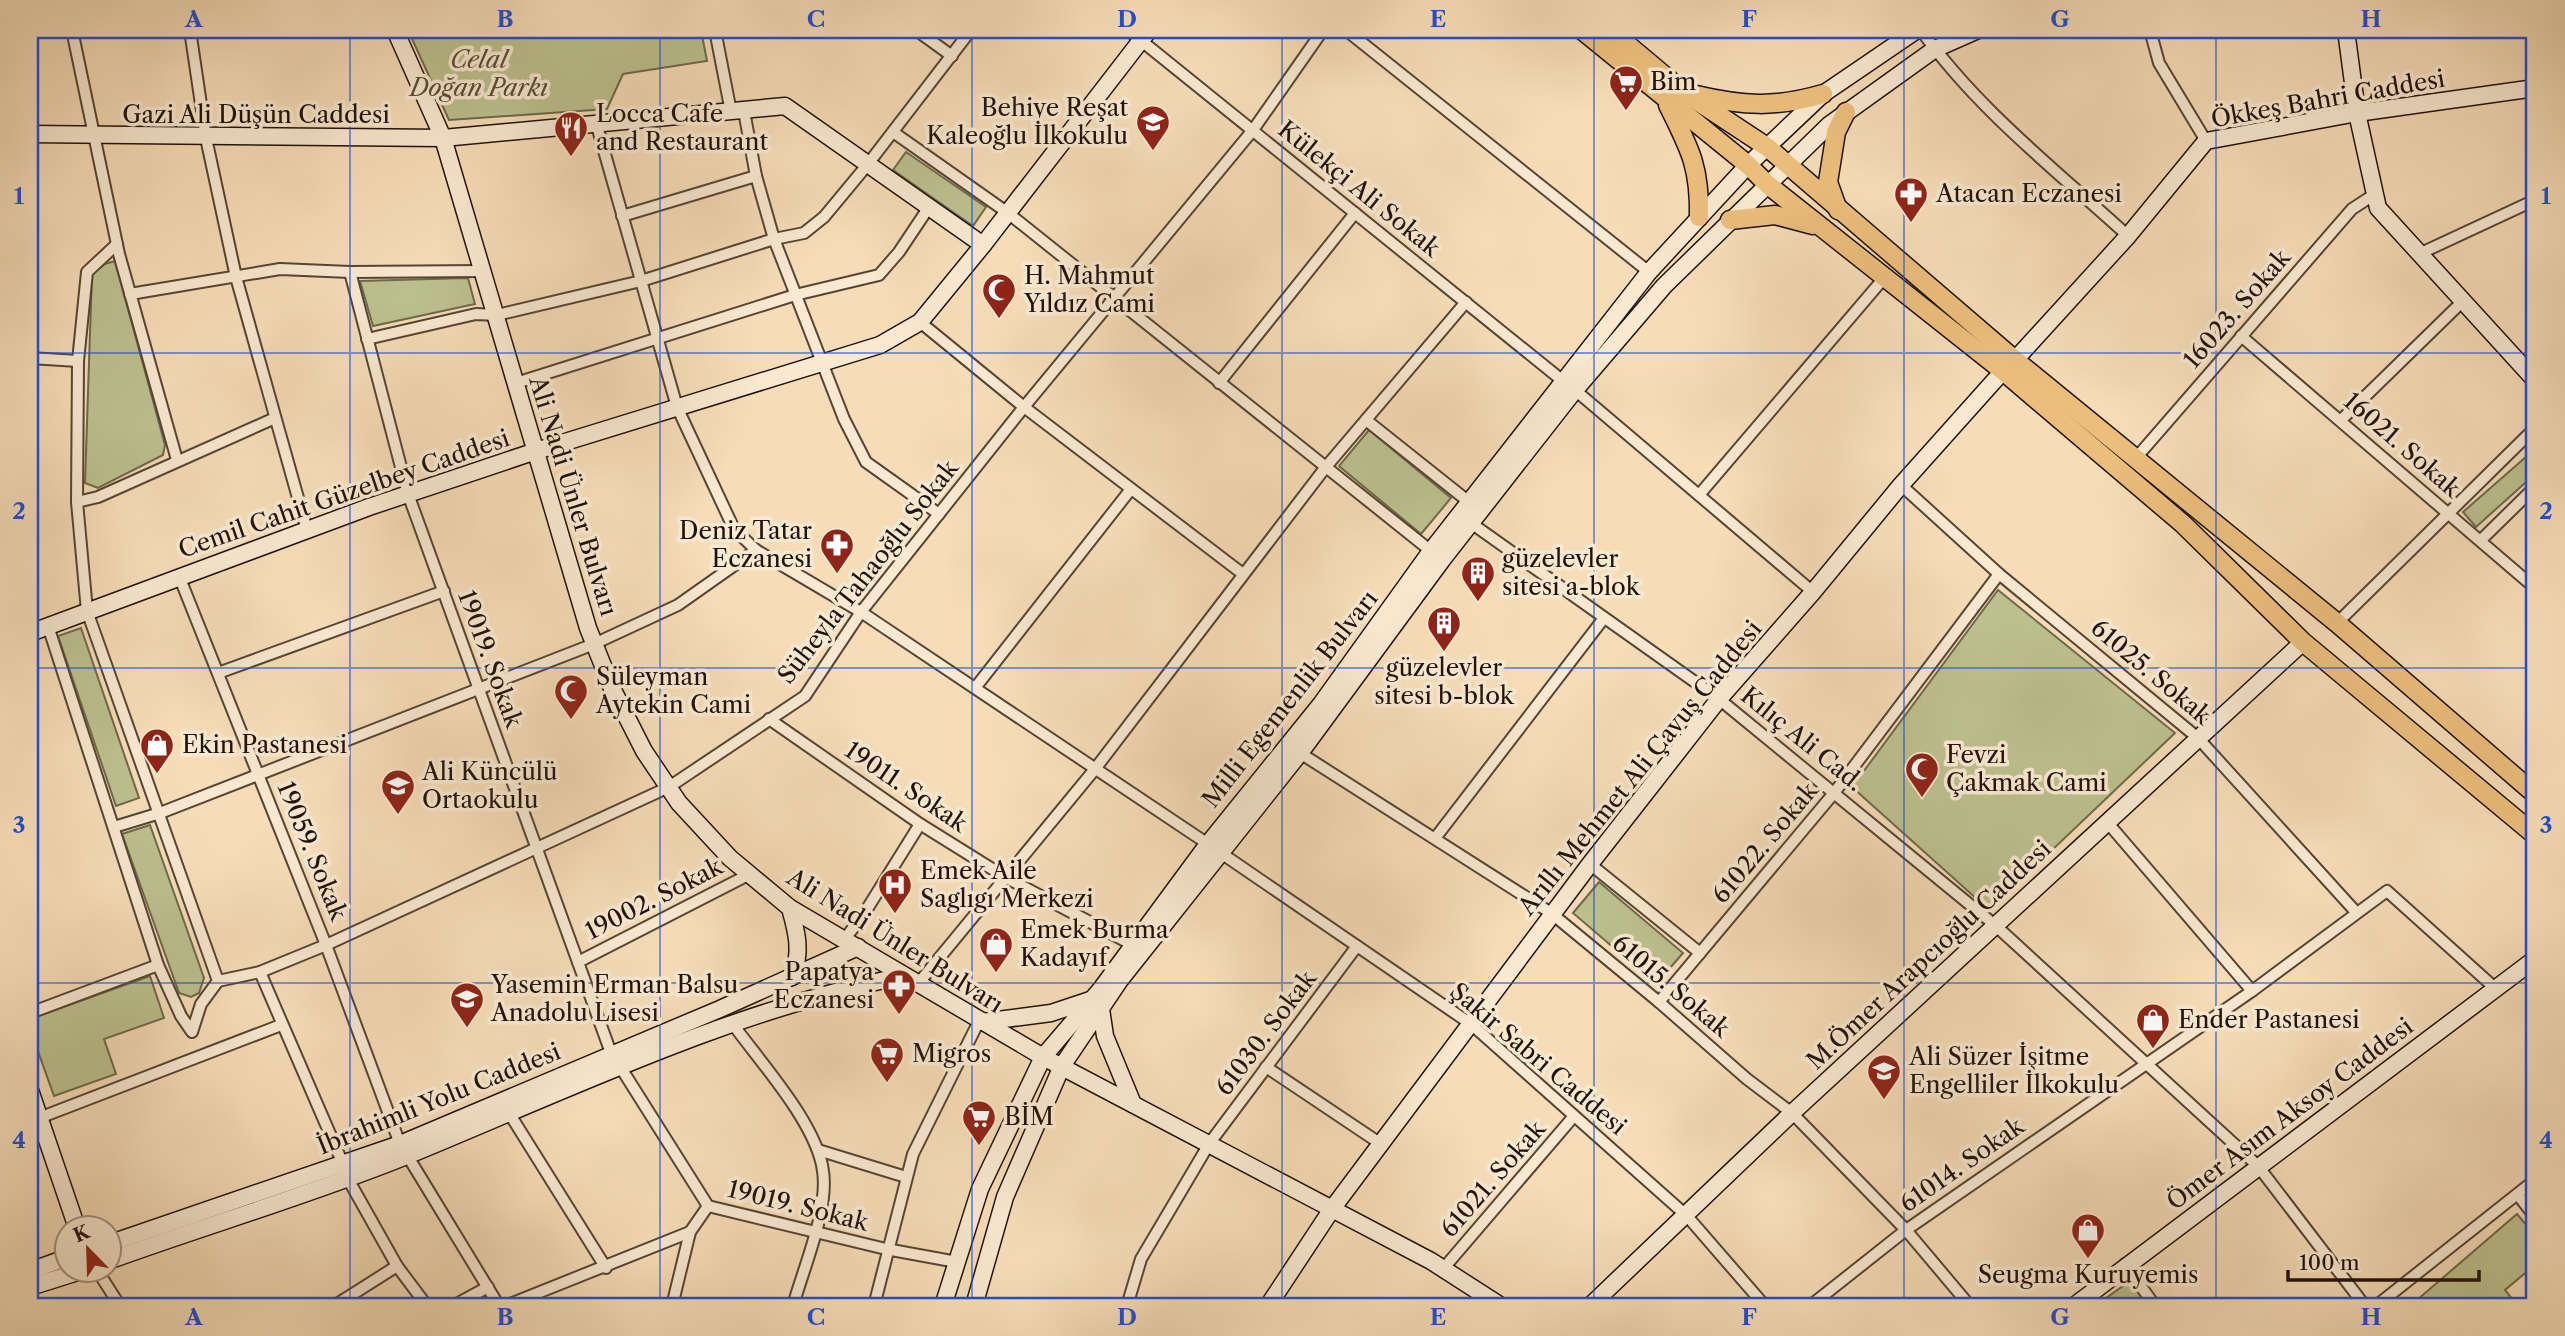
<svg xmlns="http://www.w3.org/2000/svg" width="2565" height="1336" viewBox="0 0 2565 1336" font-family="'Libre Caslon Text',serif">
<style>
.green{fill:#bcc18f;stroke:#6e6a4c;stroke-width:2}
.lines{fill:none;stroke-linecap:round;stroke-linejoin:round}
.street-casing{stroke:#564536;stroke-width:14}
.secondary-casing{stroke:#20120a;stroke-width:19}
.primary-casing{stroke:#20120a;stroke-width:21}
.street{stroke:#f9e9d1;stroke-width:10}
.secondary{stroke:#f9e9d1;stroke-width:16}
.primary{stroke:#ebbe7c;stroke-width:18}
.grid{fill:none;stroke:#1d4ed8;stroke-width:2;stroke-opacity:0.55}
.labels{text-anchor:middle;stroke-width:7;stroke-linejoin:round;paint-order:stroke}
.park-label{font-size:24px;font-style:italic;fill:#574f39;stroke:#f9e9d1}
.poi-label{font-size:24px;fill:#20120a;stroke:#f9e9d1;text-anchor:start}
.street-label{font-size:24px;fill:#20120a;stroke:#f9e9d1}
.neatline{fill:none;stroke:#1d4ed8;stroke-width:2.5}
.grid-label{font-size:23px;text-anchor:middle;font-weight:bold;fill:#1d4ed8}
</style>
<rect width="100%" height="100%" fill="#f6ddb8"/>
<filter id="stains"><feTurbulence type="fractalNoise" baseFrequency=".00286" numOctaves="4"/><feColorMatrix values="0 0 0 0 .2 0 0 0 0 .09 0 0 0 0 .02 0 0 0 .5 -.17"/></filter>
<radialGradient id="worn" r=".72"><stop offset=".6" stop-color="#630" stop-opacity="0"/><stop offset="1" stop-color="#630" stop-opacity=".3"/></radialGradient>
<g class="green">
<path d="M408,30h293l6,31 -84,13 -16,35 -158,11z"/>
<path d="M906,152l80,55 -13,19 -80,-56z"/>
<path d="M115,261l50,184 -2,10 -65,33 -13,-5 7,-210 13,-9z"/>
<path d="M468,278l7,26 -102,22 -13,-45z"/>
<path d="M1369,430l82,68 -30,36 -82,-68z"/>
<path d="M2535,449v25l-59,53 -13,-15z"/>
<path d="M1998,590l177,143 -186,177 -137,-123z"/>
<path d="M81,628l58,170 -23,8 -58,-170z"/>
<path d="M150,825l54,153 -5,15 -8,4 -12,-4 -57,-159z"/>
<path d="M1599,882l84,71 -27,31 -83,-71z"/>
<path d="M150,976l14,42 -60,21 12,35 -62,22 -24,-67v-10z"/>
<path d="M2517,1214l18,21v30l-30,25 13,16h-108z"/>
<path d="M2130,1281l18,25h-53z"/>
</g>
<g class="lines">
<g class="street-casing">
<g id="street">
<path d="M72,30l47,224 58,206"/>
<path d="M190,30l16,108 30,139 71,253"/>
<path d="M715,30l16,82"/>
<path d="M916,30l36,26"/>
<path d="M1128,30l435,351"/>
<path d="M1346,30l303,242"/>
<path d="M1921,30c56,79 136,141 207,206"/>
<path d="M2150,30l9,33 47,78"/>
<path d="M744,111l12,65 18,63 70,180 22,43 73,52"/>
<path d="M597,126l80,281 57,122 22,21 105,62 347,232"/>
<path d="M893,132l115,81 423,338"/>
<path d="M622,216l134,-40"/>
<path d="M2421,253l114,-53"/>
<path d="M350,272l58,222 203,559"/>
<path d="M130,294l150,-25 70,3 132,-1"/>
<path d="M920,322l104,85 219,167"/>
<path d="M2241,336l294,252"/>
<path d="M367,339l109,-25 21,1 144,-34 133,-42 30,-6 20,-16 44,-53 103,-134"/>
<path d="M30,358l48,3"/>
<path d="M516,383l279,-88 84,-20 20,-23 30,-45"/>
<path d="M1219,383l136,-170"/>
<path d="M1575,390l238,202"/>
<path d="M1366,420l103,82"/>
<path d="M2341,420l123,-120"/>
<path d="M2136,458l216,-249 23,-15"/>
<path d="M1901,485l98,89 199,164 157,173"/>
<path d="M1699,495l185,-217"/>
<path d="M77,502l21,-5 177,-79"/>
<path d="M1471,523l248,176 277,227 262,240 107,140"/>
<path d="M2481,540l54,-53"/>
<path d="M179,576l147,369 74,199"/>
<path d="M2337,623l198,-195"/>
<path d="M48,626l110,339 23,51 11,16 9,-28 17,-23 -131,-370 -10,-109 1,-141 9,-89 30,-28"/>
<path d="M218,673l226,-82"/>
<path d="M975,688l156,-199"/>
<path d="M769,719l151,105 85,53 128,68"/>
<path d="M1300,753l251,160 108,89 88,77 45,34 114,117 64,76"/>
<path d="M2107,822l145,169"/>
<path d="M114,827l46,-14 434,-169 84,-39 78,-55"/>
<path d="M1436,837l168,-219"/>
<path d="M1221,853l250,171 216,192 78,90"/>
<path d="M1590,864l110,89"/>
<path d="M845,939l22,-30 53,-85"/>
<path d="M578,962l172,-88"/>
<path d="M260,972l83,192"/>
<path d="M218,981l42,-9 66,-27 343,-158 136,-91 56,-84 163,-205 229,-277 70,-100"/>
<path d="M917,985l178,-216 230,-301 141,-166"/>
<path d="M1659,1002l175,-209 165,-219"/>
<path d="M30,1013l128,-48"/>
<path d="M732,1023c29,40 85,101 91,148 6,39 -20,98 -30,135"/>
<path d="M1266,1067l115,77"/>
<path d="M621,1068l87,138 178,43 71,13"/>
<path d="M509,1113l97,155"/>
<path d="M39,1118l242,-93"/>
<path d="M818,1150l88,27"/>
<path d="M407,1155l92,151"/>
<path d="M348,1179l49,87 30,40"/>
<path d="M2518,1195l17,22"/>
<path d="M2125,1264l30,42"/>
<path d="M1443,1269l131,-153"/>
<path d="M97,1270l23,36"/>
<path d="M334,1306l63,-40"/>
<path d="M453,1306l35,-19"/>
<path d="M505,1306l185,-74 18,-26"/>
<path d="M672,1306l18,-74"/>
<path d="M874,1306l39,-152 66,-133"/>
<path d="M1127,1306l14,-47 68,-115 148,-198"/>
<path d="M1810,1306l96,-76 346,-239 135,-100 109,98"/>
<path d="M2376,1306l159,-126"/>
</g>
</g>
<g class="secondary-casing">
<g id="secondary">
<path d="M395,30l48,108 145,490 23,58 33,65 35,52 51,55 60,50 253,149 388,204 70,45"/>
<path d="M2346,30l11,83 21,95 157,172"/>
<path d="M30,134l413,4 342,-32 198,139"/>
<path d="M2015,360l113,-124 78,-95 151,-28 178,-25"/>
<path d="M30,633l339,-126 167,-56 344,-106 40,-23 63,-77 166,-215"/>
<path d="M790,908c7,25 12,44 2,69"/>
<path d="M1101,1009l4,27 28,68"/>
<path d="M982,1022l69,-9 39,-13"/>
<path d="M30,1090l47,138"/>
<path d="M108,1244l292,-100 320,-135 138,-62"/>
<path d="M108,1261c99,-36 199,-65 296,-104 164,-67 325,-146 499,-181"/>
<path d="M30,1271l36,-13"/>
<path d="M30,1287l54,-17"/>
<path d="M943,1306l37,-117 63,-132 58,-68 107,-145 113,-140 110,-153 218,-279 99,-107 75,-71 94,-64"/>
<path d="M974,1306l31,-109 57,-131 58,-86 180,-227 142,-193 133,-170 89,-104 165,-161 106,-76 43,-19"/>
<path d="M1268,1306l64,-97 258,-345 129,-165 94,-107 88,-107 102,-114"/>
<path d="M1590,1306l202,-193 511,-471"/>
<path d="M2074,1306l461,-347"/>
</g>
</g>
<g class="primary-casing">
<g id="primary">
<path d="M1582,30l166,135 19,19 236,187 180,153 120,118 232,193"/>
<path d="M1610,30l75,63 82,54 248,213 322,263 198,171"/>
<path d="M1696,95c47,11 79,13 127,-1"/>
<path d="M1668,105c22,44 32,62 31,112"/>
<path d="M1838,210l-10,-28 8,-50 10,-20"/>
<path d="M1730,220l45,-5 38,10"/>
</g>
</g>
<use href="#street" class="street"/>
<use href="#secondary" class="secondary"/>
<use href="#primary" class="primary"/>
</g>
<path class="grid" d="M350,30v1276M660,30v1276M972,30v1276M1282,30v1276M1594,30v1276M1904,30v1276M2216,30v1276M30,353h2505M30,668h2505M30,983h2505"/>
<defs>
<g id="supermarket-pin" transform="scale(1.75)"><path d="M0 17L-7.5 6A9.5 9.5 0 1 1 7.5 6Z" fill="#8f2418" stroke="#f9e9d1"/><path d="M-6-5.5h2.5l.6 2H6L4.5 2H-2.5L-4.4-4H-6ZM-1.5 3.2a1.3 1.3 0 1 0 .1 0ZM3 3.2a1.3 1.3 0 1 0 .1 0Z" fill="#fff"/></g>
<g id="school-pin" transform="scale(1.75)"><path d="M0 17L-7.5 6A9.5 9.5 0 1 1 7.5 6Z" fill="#8f2418" stroke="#f9e9d1"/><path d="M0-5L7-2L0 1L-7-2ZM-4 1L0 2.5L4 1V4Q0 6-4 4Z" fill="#fff"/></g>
<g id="restaurant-pin" transform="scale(1.75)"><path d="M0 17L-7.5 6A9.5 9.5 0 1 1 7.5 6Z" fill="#8f2418" stroke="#f9e9d1"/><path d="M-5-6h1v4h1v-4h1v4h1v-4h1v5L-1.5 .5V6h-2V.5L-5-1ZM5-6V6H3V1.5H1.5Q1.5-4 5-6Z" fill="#fff"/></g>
<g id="pharmacy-pin" transform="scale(1.75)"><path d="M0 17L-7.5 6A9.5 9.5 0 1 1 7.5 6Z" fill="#8f2418" stroke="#f9e9d1"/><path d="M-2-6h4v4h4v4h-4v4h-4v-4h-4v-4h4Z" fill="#fff"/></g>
<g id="mosque-pin" transform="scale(1.75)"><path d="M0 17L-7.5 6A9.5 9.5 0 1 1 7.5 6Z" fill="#8f2418" stroke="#f9e9d1"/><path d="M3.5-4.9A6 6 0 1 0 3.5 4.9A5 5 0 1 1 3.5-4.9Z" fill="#fff"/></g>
<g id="building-pin" transform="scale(1.75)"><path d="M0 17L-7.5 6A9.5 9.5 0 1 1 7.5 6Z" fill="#8f2418" stroke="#f9e9d1"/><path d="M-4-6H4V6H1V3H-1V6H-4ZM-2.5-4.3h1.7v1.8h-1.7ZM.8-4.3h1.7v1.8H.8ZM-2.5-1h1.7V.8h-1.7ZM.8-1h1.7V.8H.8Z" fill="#fff"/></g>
<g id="shop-pin" transform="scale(1.75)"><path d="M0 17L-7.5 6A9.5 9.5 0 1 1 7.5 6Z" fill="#8f2418" stroke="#f9e9d1"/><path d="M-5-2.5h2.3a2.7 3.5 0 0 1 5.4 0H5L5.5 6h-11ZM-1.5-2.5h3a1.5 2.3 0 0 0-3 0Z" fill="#fff"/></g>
<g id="hospital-pin" transform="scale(1.75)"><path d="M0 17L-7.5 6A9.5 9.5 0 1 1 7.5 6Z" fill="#8f2418" stroke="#f9e9d1"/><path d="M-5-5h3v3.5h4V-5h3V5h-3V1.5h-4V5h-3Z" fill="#fff"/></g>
</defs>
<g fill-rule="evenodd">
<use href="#supermarket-pin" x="1626" y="82"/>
<use href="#school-pin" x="1153" y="122"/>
<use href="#restaurant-pin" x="571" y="128"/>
<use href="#pharmacy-pin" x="1911" y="194"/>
<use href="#mosque-pin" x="999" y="290"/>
<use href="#pharmacy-pin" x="837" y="545"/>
<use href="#building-pin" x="1478" y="573"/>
<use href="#building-pin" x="1444" y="623"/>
<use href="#mosque-pin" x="571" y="691"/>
<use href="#shop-pin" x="157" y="745"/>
<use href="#mosque-pin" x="1922" y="769"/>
<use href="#school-pin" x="398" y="786"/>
<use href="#hospital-pin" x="895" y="885"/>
<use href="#shop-pin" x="996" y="944"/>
<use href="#pharmacy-pin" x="899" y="986"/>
<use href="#school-pin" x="467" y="999"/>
<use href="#shop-pin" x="2153" y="1020"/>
<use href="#supermarket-pin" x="887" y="1054"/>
<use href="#school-pin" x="1884" y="1071"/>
<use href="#supermarket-pin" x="979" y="1117"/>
<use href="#shop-pin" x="2088" y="1230"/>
</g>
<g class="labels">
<g class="park-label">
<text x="479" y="68">Celal<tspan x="479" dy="28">Doğan Parkı</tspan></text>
</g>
<g class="poi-label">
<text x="1650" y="90">Bim</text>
<text x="1128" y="116" text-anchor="end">Behiye Reşat<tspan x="1128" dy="28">Kaleoğlu İlkokulu</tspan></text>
<text x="596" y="122">Locca Cafe<tspan x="596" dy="28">and Restaurant</tspan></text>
<text x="1936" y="202">Atacan Eczanesi</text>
<text x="1024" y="284">H. Mahmut<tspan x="1024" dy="28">Yıldız Cami</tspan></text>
<text x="812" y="539" text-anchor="end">Deniz Tatar<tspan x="812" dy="28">Eczanesi</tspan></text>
<text x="1502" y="567">güzelevler<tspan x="1502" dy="28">sitesi a-blok</tspan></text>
<text x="1444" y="676" text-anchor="middle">güzelevler<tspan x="1444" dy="28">sitesi b-blok</tspan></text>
<text x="596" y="685">Süleyman<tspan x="596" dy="28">Aytekin Cami</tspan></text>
<text x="182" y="753">Ekin Pastanesi</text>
<text x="1946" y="763">Fevzi<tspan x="1946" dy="28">Çakmak Cami</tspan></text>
<text x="422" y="780">Ali Küncülü<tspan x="422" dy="28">Ortaokulu</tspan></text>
<text x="920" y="879">Emek Aile<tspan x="920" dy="28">Saglıgı Merkezi</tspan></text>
<text x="1020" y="938">Emek Burma<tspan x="1020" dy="28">Kadayıf</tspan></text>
<text x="874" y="980" text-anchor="end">Papatya<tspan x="874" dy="28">Eczanesi</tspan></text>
<text x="491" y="993">Yasemin Erman Balsu<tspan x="491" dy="28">Anadolu Lisesi</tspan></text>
<text x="2178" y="1028">Ender Pastanesi</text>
<text x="912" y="1062">Migros</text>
<text x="1909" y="1065">Ali Süzer İşitme<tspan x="1909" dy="28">Engelliler İlkokulu</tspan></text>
<text x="1004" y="1125">BİM</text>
<text x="2088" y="1283" text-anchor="middle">Seugma Kuruyemis</text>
</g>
<g class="street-label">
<text transform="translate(2328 99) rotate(-10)" y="8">Ökkeş Bahri Caddesi</text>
<text x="256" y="123">Gazi Ali Düşün Caddesi</text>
<text transform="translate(1359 189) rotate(39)" y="8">Külekçi Ali Sokak</text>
<text transform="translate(2237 309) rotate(-49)" y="8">16023. Sokak</text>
<text transform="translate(2402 445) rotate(41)" y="8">16021. Sokak</text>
<text transform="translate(344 494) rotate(-19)" y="8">Cemil Cahit Güzelbey Caddesi</text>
<text transform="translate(573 496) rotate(73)" y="8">Ali Nadi Ünler Bulvarı</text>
<text transform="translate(868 572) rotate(-52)" y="8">Süheyla Tahaoğlu Sokak</text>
<text transform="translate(490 659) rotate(70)" y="8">19019. Sokak</text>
<text transform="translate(2151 672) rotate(40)" y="8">61025. Sokak</text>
<text transform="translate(1290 699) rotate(-52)" y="8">Milli Egemenlik Bulvarı</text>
<text transform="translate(1802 739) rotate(39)" y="8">Kılıç Ali Cad.</text>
<text transform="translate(1640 768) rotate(-51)" y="8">Arıllı Mehmet Ali Çavuş Caddesi</text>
<text transform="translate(906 787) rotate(34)" y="8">19011. Sokak</text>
<text transform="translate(1765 843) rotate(-50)" y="8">61022. Sokak</text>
<text transform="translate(312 851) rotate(68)" y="8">19059. Sokak</text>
<text transform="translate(654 899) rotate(-27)" y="8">19002. Sokak</text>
<text transform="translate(895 941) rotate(32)" y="8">Ali Nadi Ünler Bulvarı</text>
<text transform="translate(1929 955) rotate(-43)" y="8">M.Ömer Arapcıoğlu Caddesi</text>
<text transform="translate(1671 986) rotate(40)" y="8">61015. Sokak</text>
<text transform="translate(1266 1033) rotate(-53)" y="8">61030. Sokak</text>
<text transform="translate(1538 1059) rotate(40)" y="8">Şakir Sabri Caddesi</text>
<text transform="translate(439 1099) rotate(-22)" y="8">İbrahimli Yolu Caddesi</text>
<text transform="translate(2290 1114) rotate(-37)" y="8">Ömer Asım Aksoy Caddesi</text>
<text transform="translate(1962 1165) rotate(-35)" y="8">61014. Sokak</text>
<text transform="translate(1493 1179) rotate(-49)" y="8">61021. Sokak</text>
<text transform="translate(798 1206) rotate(14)" y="8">19019. Sokak</text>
</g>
</g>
<rect width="2565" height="1336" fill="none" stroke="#f6ddb8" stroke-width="77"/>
<g transform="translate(88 1249) rotate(337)"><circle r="33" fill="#f9e9d1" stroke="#a29381" stroke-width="2"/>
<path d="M0-5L12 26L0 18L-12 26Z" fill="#8f2418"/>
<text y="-10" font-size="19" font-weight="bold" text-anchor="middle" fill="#20120a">K</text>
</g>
<path d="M2288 1270v10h191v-10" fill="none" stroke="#20120a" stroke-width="3.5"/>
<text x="2299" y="1270" font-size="21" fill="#20120a" stroke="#f9e9d1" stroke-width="5" paint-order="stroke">100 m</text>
<rect x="38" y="38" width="2488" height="1260" class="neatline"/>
<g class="grid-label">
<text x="194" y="27">A</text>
<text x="505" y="27">B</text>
<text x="816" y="27">C</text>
<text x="1127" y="27">D</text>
<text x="1438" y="27">E</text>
<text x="1749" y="27">F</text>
<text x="2060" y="27">G</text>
<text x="2371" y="27">H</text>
<text x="19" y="204">1</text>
<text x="2546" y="204">1</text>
<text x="19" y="519">2</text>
<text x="2546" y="519">2</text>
<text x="19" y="833">3</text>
<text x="2546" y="833">3</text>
<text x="19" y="1148">4</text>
<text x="2546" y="1148">4</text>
<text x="194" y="1325">A</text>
<text x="505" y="1325">B</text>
<text x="816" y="1325">C</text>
<text x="1127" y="1325">D</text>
<text x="1438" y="1325">E</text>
<text x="1749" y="1325">F</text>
<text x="2060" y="1325">G</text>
<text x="2371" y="1325">H</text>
</g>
<rect width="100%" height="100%" filter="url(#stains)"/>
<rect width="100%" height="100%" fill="url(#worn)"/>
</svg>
